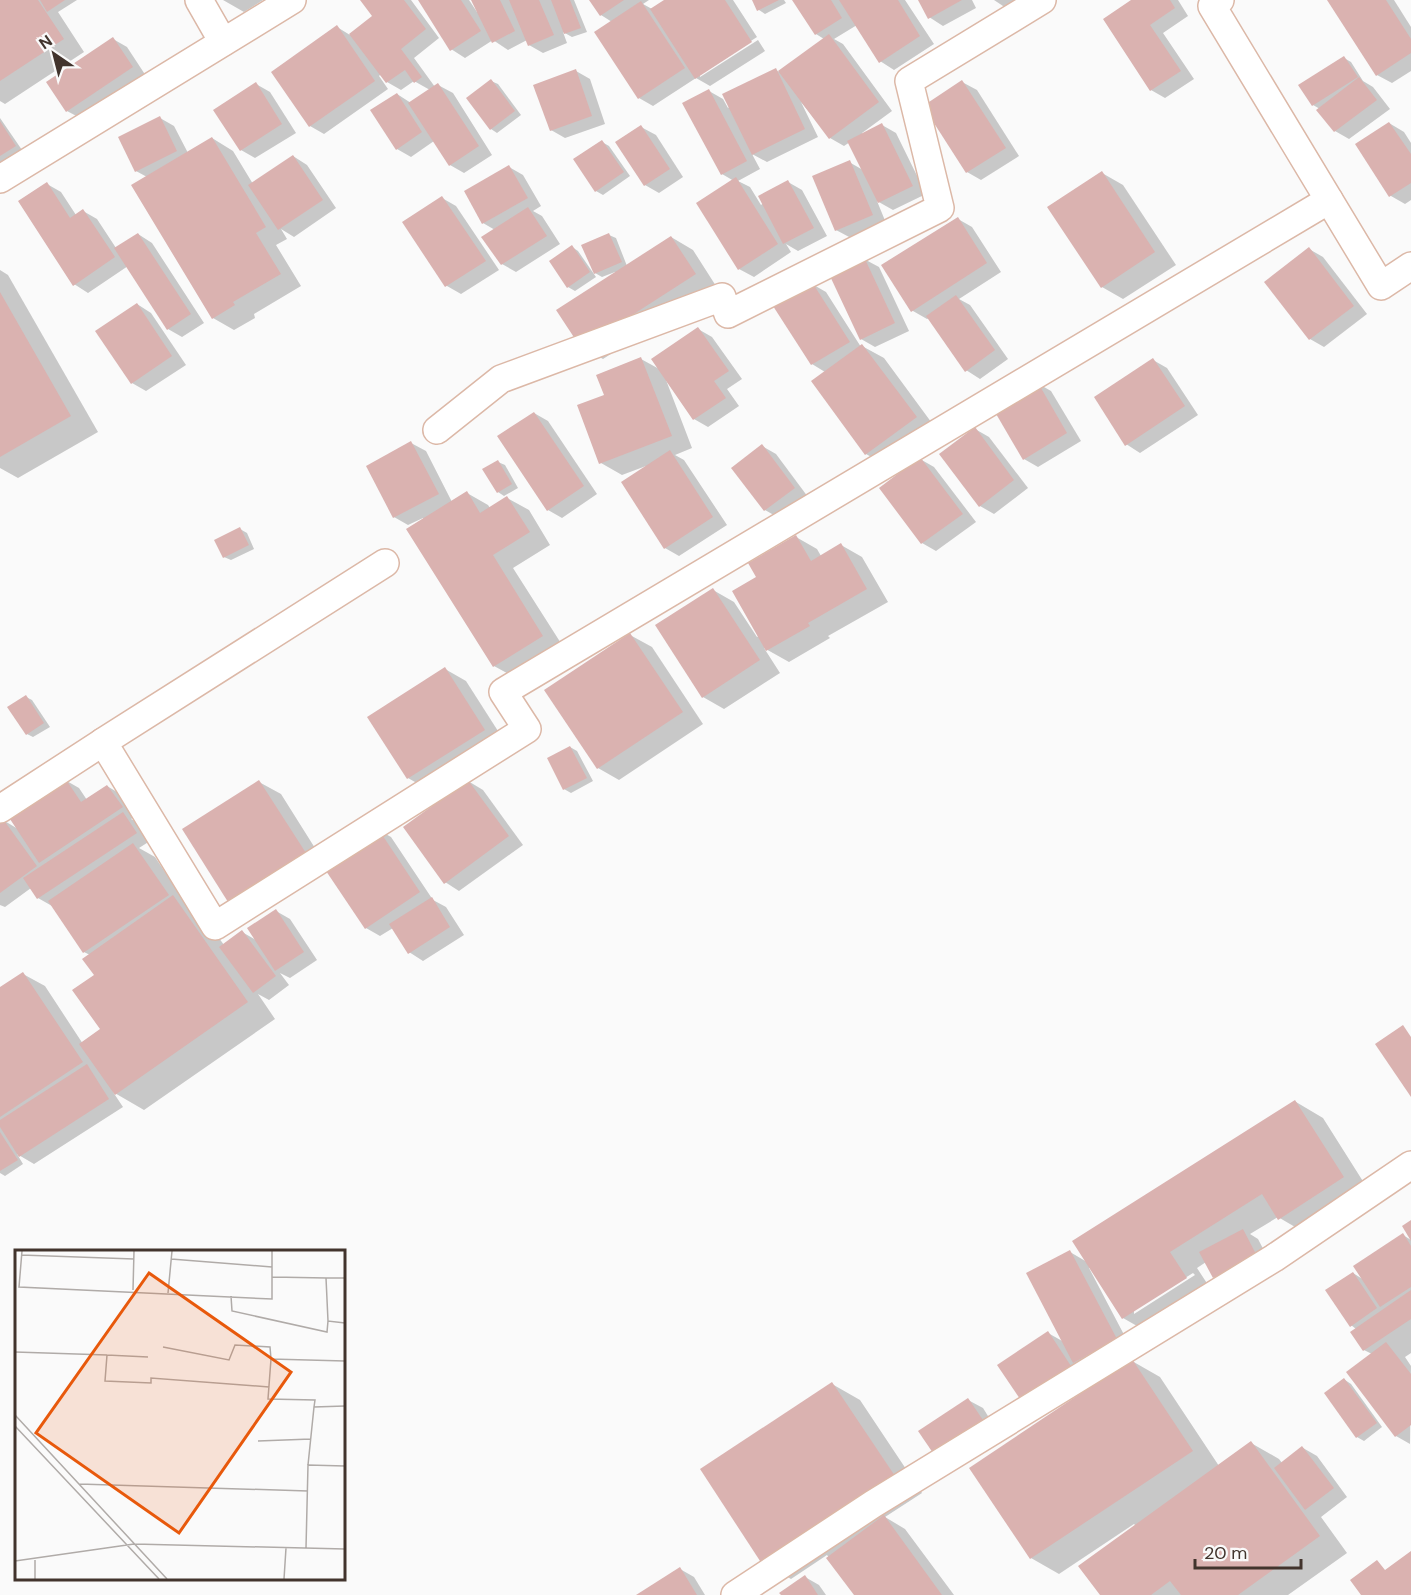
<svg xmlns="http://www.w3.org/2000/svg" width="1411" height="1595" viewBox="0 0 1411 1595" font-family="'DM Sans',sans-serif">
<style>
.shadow{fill:#0003;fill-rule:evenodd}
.building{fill:#dab2b0}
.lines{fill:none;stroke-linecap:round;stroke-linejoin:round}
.street-casing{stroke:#dcb8a7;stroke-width:30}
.street{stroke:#fff;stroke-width:27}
.inset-road{fill:none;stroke:#b0aba8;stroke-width:1.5}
.view{fill:#e8590c;fill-opacity:0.15;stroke:#e8590c;stroke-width:3}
.inset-edge{fill:none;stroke:#42342d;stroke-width:3}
</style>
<rect width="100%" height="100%" fill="#fafafa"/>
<g class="shadow">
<path d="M0,0h77l-19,12 26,40 -79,52 -5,-3z"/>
<path d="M223,0h40l-19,12z"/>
<path d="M362,0h49l28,38 -25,20 21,29 3,-2 15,8 39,62 -28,18 -14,-8 -16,-24 -23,16 -14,-8v-55l14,9 19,-13 -16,-9 -13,9 -14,-8 -6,-8 -2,2 9,13 -64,45 -14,-8 27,-99 13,8 24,-18z"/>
<path d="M419,0h50l8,12 1,-1 -5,-11h101l13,32 -15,5 -9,-5 4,11 -24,10 -14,-8 -2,-5 -19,10 -15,-10 -28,18 -14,-9z"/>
<path d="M591,0h58l-6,4 9,5 14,-9h67l24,37 -57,37v3l58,-37 7,11 -55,35 -14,-8 -43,28 -14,-8 -27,-76 -11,-7z"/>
<path d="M754,0h30l2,3 -21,11 -6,-4z"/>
<path d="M794,0h111l29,44 -40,26 -14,-9 -23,-36 -23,14 9,5 49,67 -30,22v2l20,-10 14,8 30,61 -33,16 -16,-9 9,22 -35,15 -15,-8 13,-68 14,8 -13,-28 -6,4 -14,-8 -29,-36 17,35 -51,25 -15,-8 8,15 -22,12 12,6 11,18 27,-23 14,8 25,46 -29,15 -12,-7 5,8 -37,25 -15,-8 -5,-88 -12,-7 -13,-83 14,8 5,9 48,-38 3,2 45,-33 -8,-5z"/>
<path d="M920,0h52l4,8 -33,18 -14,-9z"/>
<path d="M994,0h30l-15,10z"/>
<path d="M1134,0h44l10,16 -25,17 31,46 -29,19 -14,-8z"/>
<path d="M1329,0h65l17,27v44l-19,12 -15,-8z"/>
<path d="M113,39l14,8 19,29 -64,43 -15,-8z"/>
<path d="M1344,58l7,4 12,19 10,6 17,22 -41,30 -14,-8 -15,-22 -7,-4z"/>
<path d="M576,71l14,8 15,45 -40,14 -14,-8z"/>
<path d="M491,81l7,3 23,31 -24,18 -6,-4z"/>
<path d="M962,82l15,8 42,66 -38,24 -14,-8z"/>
<path d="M256,84l14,8 26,41 -41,25 -14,-8z"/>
<path d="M0,118l22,32 -22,13z"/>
<path d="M160,118l14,8 14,27 24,-15 21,13 20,33 40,-28 14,9 29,43 -42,29 -13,-8 6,10 -11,6 25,41 -47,28 1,4 -21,12 -21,-12 -66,-141 -11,-6z"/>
<path d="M1389,123l15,9 7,11v57l-6,4 -14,-8z"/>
<path d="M641,127l15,8 27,42 -24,16 -14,-8z"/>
<path d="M602,142l7,4 21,30 -27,19 -7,-4z"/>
<path d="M509,167l14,8 18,31 -8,5 9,5 18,28 -44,28 -14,-8 -7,-34 -12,-7z"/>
<path d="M1102,173l21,12 53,80 -53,34 -21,-12z"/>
<path d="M47,184l14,8 15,23 7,-4 14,8 19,29 22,-14 14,9 52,80 -22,14 -14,-8 -40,-63 -40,27 -14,-9z"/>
<path d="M442,198l14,8 43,64 -38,24 -14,-8 -42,-64z"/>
<path d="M958,219l14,8 29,45 -42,27 11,6 38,54 -28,20 -14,-9 -37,-52 -2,1 -14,-8 -30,-45z"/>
<path d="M609,235l7,3 11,28 44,-29 22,13 23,36 -113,73 -21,-12 34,-74 -1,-1 -13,5 -7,-4z"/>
<path d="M572,247l6,4 18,26 -21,14 -7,-4z"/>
<path d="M1309,249l14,8 44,57 -43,33 -14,-8z"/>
<path d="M864,259l15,8 30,64 -34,16 -14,-8z"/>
<path d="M0,270l8,5 90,157 -80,46 -18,-10z"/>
<path d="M812,284l14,8 35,55 1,-1 22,12 53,72 -50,36 -21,-12 -41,-82 -13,-8z"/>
<path d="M137,304l14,9 35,52 -40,26 -14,-8 -35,-52z"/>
<path d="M698,329l14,8 30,42 -15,10 12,17 -31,21 -14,-8 -28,-39 26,68 -17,7 9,5 43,65 -48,31 -14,-8 -19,-82 -24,9 -21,-12 5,-67 35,-37 20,11z"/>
<path d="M1153,360l14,8 31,47 -58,38 -14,-9z"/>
<path d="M1037,383l14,8 30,50 -43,26 -14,-8z"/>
<path d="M534,413l14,8 49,73 -35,24 -14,-8z"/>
<path d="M975,429l14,8 39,51 -34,26 -14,-8z"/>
<path d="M411,443l15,8 26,51 15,-9 21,12 2,3 17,-10 22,12 21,35 -37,23 51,80 -48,30 -22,-12 -71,-148 -15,7 -14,-8z"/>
<path d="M762,446l14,8 32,43 -29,21 -14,-8z"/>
<path d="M920,459l14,8 42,55 -40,29 -14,-8z"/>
<path d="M498,462l7,3 13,23 -14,8 -6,-4z"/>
<path d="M240,529l7,4 7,16 -23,11 -7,-3z"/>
<path d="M796,537l21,12 4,7 20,-11 21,12 26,45 -60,34 2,2 -41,24 -25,-14 16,25 -56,36 -21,-12 10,-107 21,12 23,35 2,-1 -1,-58z"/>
<path d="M630,635l22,12 51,77 -84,56 -21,-12z"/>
<path d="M445,669l21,12 39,61 -76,48 -21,-12z"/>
<path d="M26,697l6,3 18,27 -17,10 -6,-3z"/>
<path d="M570,747l7,4 16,30 -22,12 -7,-4z"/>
<path d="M65,780l14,8 8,12 20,-14 15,9 14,21 -5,3 6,3 13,19 -11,7 16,9 32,48 14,8 23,32 18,-13 14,8 20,-29 14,8 27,41 -27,18 -10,-5 9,12 -20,15 -11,-6 17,25 -131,91 -31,-18 10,15 -89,57 -17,-10 6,10 -18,12 -5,-3v-184l23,-15 22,12 38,58 19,-14 -6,-55 -6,-20 -6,-3 -32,-46 -14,-8 -7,-10 -26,19 -5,-2v-82l3,-3 15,9z"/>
<path d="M468,781l15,9 40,55 -64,46 -14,-9z"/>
<path d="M259,782l22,12 44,70 52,-35 14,8 42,63 13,7 18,28 -41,26 -14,-9 -16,-24 -13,8 -14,-8 -41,-62 -75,47z"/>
<path d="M1296,1102l27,16 48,76 -64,40 -29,-17 -28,17 8,5 13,25 -43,21 -14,-8 -8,-15 -9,6 17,26 -63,40 -28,-16 -32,-51 -2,1 42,80 -95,58 12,-73 16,9 6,-90 17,10zM1193,1273l2,2 -61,39v-4z"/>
<path d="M1403,1235l8,5v113l-6,4 6,9 -1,78 -14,-8 -48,-64 24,-18 -8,-4 -8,-21 -5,-4 2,-52 11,7z"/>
<path d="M1132,1361l28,16 59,89 32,-23 28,16 3,4 21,-15 14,8 30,41 -26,20 26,36 -59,42h-186l34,-69 -2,-2 -75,50 -28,-16z"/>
<path d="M1345,1380l6,4 31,43 -18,14 -7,-4z"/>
<path d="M832,1384l28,16 62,93 -37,24 20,12 49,66h-98l-29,-40 -36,24 -27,-16z"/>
<path d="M968,1400l15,8 13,21 -48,31z"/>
<path d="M680,1569l14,8 11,18h-66z"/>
<path d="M805,1577l14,8 7,10h-44z"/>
</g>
<g class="building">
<path d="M0,0h38l26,39 -64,42z"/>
<path d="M40,0h25l-18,12z"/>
<path d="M360,0h44l22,29 -25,20 21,28 -8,6 -9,-13 -19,13 -37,-49 23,-18z"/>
<path d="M418,0h43l20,31 -31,20z"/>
<path d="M471,0h29l15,31 -23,12z"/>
<path d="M509,0h30l15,35 -26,11z"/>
<path d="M551,0h19l11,28 -17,6z"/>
<path d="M589,0h35l-24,16z"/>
<path d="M664,0h61l27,42 -57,37 -45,-70z"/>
<path d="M752,0h27l-22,11z"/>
<path d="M792,0h39l11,18 -27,17z"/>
<path d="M839,0h59l22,36 -41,27z"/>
<path d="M918,0h44l-34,19z"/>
<path d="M1131,0h39l5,8 -25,17 31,46 -31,20 -47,-72z"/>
<path d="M1327,0h59l25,39v14l-35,23z"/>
<path d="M641,1l44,67 -47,31 -44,-67z"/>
<path d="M337,25l38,56 -66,46 -38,-55z"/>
<path d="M829,34l50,68 -50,37 -51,-68z"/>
<path d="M113,37l20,30 -67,45 -20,-30z"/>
<path d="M1344,56l14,21 -46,29 -14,-21z"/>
<path d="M776,68l29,61 -53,26 -30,-61z"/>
<path d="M576,69l16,47 -42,15 -17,-46z"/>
<path d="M1359,77l18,23 -43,32 -18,-22z"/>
<path d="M491,79l24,32 -25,19 -24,-32z"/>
<path d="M962,80l44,68 -40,25 -43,-67z"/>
<path d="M256,82l26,42 -42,27 -27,-41z"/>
<path d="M438,83l41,63 -30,20 -41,-63z"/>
<path d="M709,89l38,72 -26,14 -39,-72z"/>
<path d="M397,93l25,39 -26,18 -26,-40z"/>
<path d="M160,116l17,35 -42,21 -17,-35z"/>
<path d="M0,121l16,25 -16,10z"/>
<path d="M1389,122l22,32v29l-22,14 -34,-53z"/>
<path d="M882,123l31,63 -35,17 -31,-62z"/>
<path d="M641,125l29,44 -26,17 -29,-44z"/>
<path d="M212,137l54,90 -10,6 25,41 -48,28 2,3 -23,14 -81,-134z"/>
<path d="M602,140l22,32 -29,20 -22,-33z"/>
<path d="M293,155l30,45 -45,30 -30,-45z"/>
<path d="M850,160l23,55 -38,16 -23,-55z"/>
<path d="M509,165l19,33 -46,26 -18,-33z"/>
<path d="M1102,171l53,81 -54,36 -54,-81z"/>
<path d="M736,177l42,67 -40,26 -42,-67z"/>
<path d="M788,180l26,48 -31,16 -25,-48z"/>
<path d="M47,182l23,36 13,-9 32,48 -42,29 -55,-85z"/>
<path d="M442,196l44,65 -41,26 -43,-65z"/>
<path d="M528,207l19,29 -46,29 -20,-28z"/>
<path d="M958,217l29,46 -76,49 -30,-47z"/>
<path d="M138,233l53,81 -24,16 -53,-82z"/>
<path d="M609,233l13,29 -28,12 -13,-29z"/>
<path d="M671,236l25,38 -115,74 -25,-38z"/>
<path d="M572,245l18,27 -23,16 -18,-27z"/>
<path d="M1309,247l45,59 -45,34 -45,-58z"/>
<path d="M864,257l31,66 -35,17 -31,-66z"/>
<path d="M812,282l38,60 -39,23 -38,-59z"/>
<path d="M0,292l71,124 -71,41z"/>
<path d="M956,295l39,55 -30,22 -39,-56z"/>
<path d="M137,303l35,53 -41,28 -36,-53z"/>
<path d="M698,327l31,44 -15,10 12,17 -33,22 -42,-61z"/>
<path d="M862,344l55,73 -52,38 -54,-74z"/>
<path d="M641,357l31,79 -73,28 -22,-59 27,-10 -8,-20z"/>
<path d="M1153,358l32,48 -60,40 -31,-49z"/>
<path d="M1037,381l30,52 -44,27 -31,-53z"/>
<path d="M534,412l50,74 -37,25 -50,-75z"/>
<path d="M975,427l39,53 -35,27 -40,-53z"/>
<path d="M411,441l28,53 -46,24 -27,-52z"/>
<path d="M762,444l33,44 -31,23 -33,-43z"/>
<path d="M670,450l43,67 -49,32 -43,-67z"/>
<path d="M920,457l43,57 -42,30 -42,-56z"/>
<path d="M498,460l14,24 -15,9 -15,-24z"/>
<path d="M467,491l13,22 27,-17 23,36 -37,23 50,81 -50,31 -87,-138z"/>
<path d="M240,527l9,18 -26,13 -9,-18z"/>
<path d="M796,535l15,26 30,-18 26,46 -59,34 2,3 -44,25 -34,-60 24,-14 -8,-14z"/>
<path d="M713,588l47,72 -58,38 -47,-73z"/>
<path d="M630,633l53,79 -86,57 -53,-79z"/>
<path d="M445,667l40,63 -78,49 -40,-62z"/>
<path d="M26,695l18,28 -18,12 -19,-28z"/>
<path d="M570,746l17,32 -24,12 -16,-32z"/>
<path d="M65,778l16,24 26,-17 16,22 -84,56 -31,-47z"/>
<path d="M259,780l47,73 -78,49 -46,-73z"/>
<path d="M468,780l41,56 -65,48 -41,-57z"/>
<path d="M123,812l14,21 -100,66 -14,-21z"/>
<path d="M3,819l34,47 -37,27v-72z"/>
<path d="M377,827l43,65 -55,37 -43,-64z"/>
<path d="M133,843l36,52 -86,58 -35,-52z"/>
<path d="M173,895l75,107 -133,93 -36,-51 21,-15 -28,-39 22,-15 -12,-16z"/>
<path d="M432,897l18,30 -42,27 -19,-30z"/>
<path d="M276,909l28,43 -29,19 -28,-43z"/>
<path d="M242,930l34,46 -23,17 -34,-46z"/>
<path d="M23,972l60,90 -83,55v-130z"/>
<path d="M1403,1025l8,12v60l-36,-53z"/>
<path d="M87,1064l22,35 -90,58 -19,-30v-7z"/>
<path d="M1295,1100l49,77 -66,43 -16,-26 -92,58 17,26 -65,41 -50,-78z"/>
<path d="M0,1132l18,28 -18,11z"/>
<path d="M1411,1220v21l-9,-15z"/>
<path d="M1243,1229l14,27 -44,22 -14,-26z"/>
<path d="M1403,1233l8,13v41l-31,20 -27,-41z"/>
<path d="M1070,1250l47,89 -44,24 -47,-90z"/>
<path d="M1353,1272l24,36 -27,19 -25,-37z"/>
<path d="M1411,1290v29l-48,32 -13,-19z"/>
<path d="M1048,1331l23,35 -51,33 -23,-34z"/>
<path d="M1386,1342l25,32v51l-16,12 -49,-65z"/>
<path d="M1132,1359l61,92 -163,108 -61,-91z"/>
<path d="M1344,1378l33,45 -21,15 -32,-45z"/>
<path d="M832,1382l63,94 -133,88 -62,-95z"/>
<path d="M968,1398l15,22 -50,33 -15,-22z"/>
<path d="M1251,1441l69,95 -82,59h-57l-11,-14 -19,14h-51l-22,-29z"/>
<path d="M1302,1446l32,42 -29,22 -31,-42z"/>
<path d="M884,1515l58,80h-88l-28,-37z"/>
<path d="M1411,1551v44h-50l-11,-15 27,-20 8,10z"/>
<path d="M680,1567l17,28h-61z"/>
<path d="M805,1575l13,20h-37l-2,-2z"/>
</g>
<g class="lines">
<g class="street-casing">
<g id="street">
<path d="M199,0l24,42"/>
<path d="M1220,0l-8,6 169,280 30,-20"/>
<path d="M0,179l292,-179"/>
<path d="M437,430l64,-51 221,-82 6,17 212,-106 -31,-127 133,-81"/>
<path d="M385,563l-282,179 112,184 312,-197 -24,-37 826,-492"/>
<path d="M0,809l103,-67"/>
<path d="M735,1595l138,-91 401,-246 137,-93"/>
</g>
</g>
<use href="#street" class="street"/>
</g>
<g transform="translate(15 1250)">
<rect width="330" height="330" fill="#fafafa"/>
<path class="inset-road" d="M7,1l-3,36 253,12v-48M6,5l113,4M156,9l101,8M257,27l54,1 2,43M311,28h19M118,40l1,-39M153,43l4,-42M216,46l1,15 95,21 1,-11 17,2M148,97l66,13 6,-15 35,2 1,12M0,102l92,3M133,107l-41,-2 -2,26 46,2v-5l118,9M299,157l1,-7 -47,-1 3,-40 74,2M0,165l152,164M0,176l144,153M243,191l53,-2M293,215l6,-58 31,-1M64,234l229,7M291,298l2,-83 37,1M0,311l119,-17 211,5M20,329v-19M269,329l2,-31"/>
<path class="view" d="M134,23l142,99 -112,161 -143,-100z"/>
<rect width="330" height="330" class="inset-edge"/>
</g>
<g transform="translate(54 54) rotate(325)" stroke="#fafafa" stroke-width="4.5" paint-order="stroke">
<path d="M0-4.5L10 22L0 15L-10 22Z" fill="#42342d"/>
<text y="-9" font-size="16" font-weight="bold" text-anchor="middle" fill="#42342d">N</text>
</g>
<path d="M1195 1559v9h106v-9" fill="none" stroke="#42342d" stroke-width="3"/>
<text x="1204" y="1559" font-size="18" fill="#42342d" stroke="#fafafa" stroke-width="4.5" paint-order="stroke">20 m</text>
</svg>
